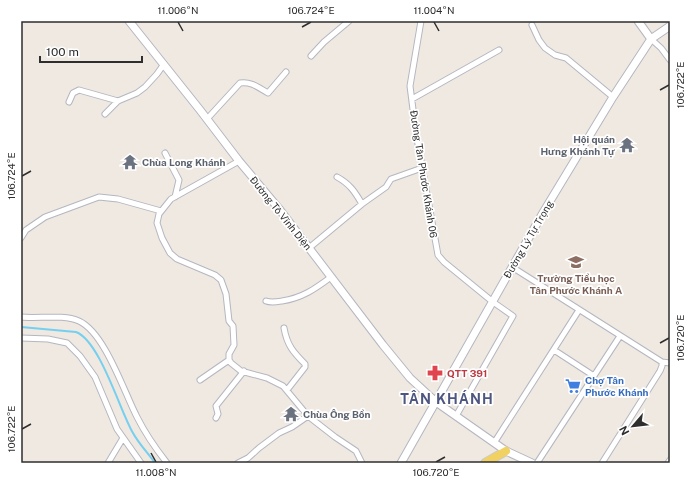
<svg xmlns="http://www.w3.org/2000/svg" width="691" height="484" font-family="'Public Sans',sans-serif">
<rect width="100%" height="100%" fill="#efe9e1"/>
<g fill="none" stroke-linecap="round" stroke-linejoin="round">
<path stroke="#75cff0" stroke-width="2" d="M21,327L76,332C100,341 120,411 133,433C139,444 148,453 155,463"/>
<defs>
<path id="street" d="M421,21L410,86L416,133L438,255L444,262L493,302L513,316L456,416
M532,25L539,40L545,48L555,55L566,58L613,97
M651,39L661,48L670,60
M311,56L324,42L349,21
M412,99L499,50
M69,102L73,93L79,90L118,101
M105,114L118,101L137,93L145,87L157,74L164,64
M207,119L240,83C251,81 259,88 268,93L286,72
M165,153L179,180L175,197
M239,161L171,199L159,214L157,223L162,238L170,253L177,259L215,275L221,280L226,294L229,321L233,326L234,345L229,354V360L231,363L241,371L267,378L283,386L308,416L335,437L356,451L362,463
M337,177C350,184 355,192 362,204L386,187L391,179L422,168
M21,238L26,230L45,217L99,197L118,199L161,211
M309,248L362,204
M512,267L662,362V366L660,371L602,463
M266,301C271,303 276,302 282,301C302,298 315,289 331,277
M21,317C38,319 63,314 79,321C105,333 124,392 137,417C145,433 156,449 167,463
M284,328C287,345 293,352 305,364V367L287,390
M21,338L48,339L67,343L80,356L95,377L117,429L141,463
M554,350L594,376
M662,362L670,363
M200,380L229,360
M216,418L218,414L216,406L244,371
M494,443L579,310
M108,463L123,438
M238,463L248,458L259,448L279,433L292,427L308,416
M537,463L620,336
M668,463L670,460"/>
<path id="secondary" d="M129,21L200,110L239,161L280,210L383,345L410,378L436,402L506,451L532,463
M638,21L651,39
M401,463L544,211L613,97L651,39L670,26"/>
<path id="primary" d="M485,463L506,451"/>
</defs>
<use href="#street" stroke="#b4b7c1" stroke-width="7"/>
<use href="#secondary" stroke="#b4b7c1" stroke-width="9"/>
<use href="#primary" stroke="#c9c9c9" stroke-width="10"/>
<use href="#street" stroke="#fff" stroke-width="5"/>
<use href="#secondary" stroke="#fff" stroke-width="7"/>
<use href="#primary" stroke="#f2d163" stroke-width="8"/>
</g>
<path fill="none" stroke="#2e2e2e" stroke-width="1.5" d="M178,22L183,31M434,22L439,31M302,27L311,22M660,90L669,85M22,176L31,171M660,343L669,338M22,429L31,424M151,453L156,462M436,462L445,457"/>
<defs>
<symbol id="temple-bare" viewBox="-9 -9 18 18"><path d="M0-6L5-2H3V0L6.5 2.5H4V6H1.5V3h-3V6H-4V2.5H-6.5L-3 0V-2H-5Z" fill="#6b7280" stroke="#fff" stroke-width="2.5" paint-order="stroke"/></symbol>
<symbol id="school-bare" viewBox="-9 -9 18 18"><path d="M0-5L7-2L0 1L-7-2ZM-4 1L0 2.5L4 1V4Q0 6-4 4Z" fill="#8d6e63" stroke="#fff" stroke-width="2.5" paint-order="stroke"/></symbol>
<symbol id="pharmacy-bare" viewBox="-9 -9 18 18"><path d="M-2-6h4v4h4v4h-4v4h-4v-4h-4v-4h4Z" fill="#e0444e" stroke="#fff" stroke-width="2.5" paint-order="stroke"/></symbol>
<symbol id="supermarket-bare" viewBox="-9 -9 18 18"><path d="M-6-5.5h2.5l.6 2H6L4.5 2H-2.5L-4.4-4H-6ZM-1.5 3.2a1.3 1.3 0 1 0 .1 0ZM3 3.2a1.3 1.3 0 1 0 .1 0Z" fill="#3f7fe0" stroke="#fff" stroke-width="2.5" paint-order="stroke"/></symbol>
</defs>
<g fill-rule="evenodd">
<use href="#temple-bare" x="616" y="134" width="22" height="22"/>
<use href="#temple-bare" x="119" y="151" width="22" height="22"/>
<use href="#school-bare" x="565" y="251" width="22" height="22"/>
<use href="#pharmacy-bare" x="424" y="362" width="22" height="22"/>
<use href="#supermarket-bare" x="562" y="375" width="22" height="22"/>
<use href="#temple-bare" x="280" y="403" width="22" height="22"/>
</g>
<g text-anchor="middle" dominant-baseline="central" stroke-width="3.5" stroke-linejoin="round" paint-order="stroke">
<g font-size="10" font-weight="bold" fill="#5b616d" stroke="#fff" text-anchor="start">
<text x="615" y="139" text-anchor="end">Hội quán<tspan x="615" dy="12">Hưng Khánh Tự</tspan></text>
<text x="142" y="162">Chùa Long Khánh</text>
<text x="303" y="414">Chùa Ông Bổn</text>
</g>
<g font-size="10" fill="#2e2e2e" stroke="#fff">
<text transform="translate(424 174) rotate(81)">Đường Tân Phước Khánh 06</text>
<text transform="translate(281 213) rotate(51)">Đường Tô Vĩnh Diện</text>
<text transform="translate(528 239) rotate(-60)">Đường Lý Tự Trọng</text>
</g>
<g font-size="10" font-weight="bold" fill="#785e54" stroke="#fff">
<text x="576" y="278">Trường Tiểu học<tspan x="576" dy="12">Tân Phước Khánh A</tspan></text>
</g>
<g font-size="10" font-weight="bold" fill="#be3a42" stroke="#fff" text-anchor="start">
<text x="447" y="373">QTT 391</text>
</g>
<g font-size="10" font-weight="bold" fill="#366cbe" stroke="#fff" text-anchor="start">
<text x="585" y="380">Chợ Tân<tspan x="585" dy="12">Phước Khánh</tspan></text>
</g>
<g font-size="14" font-weight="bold" letter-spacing="1" fill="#4d5680" stroke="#fff">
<text x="447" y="399">TÂN KHÁNH</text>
</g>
</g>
<rect width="691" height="484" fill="none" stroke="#ffffff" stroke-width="44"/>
<g transform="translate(633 426) rotate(242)" stroke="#ffffff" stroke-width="3" paint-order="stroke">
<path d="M0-3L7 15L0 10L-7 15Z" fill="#2e2e2e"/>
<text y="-6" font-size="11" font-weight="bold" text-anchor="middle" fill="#2e2e2e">N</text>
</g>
<path d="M40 56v6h102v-6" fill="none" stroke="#2e2e2e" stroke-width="2"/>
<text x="46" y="56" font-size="12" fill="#2e2e2e" stroke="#ffffff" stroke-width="3" paint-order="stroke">100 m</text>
<rect x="22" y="22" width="647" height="440" fill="none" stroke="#2e2e2e" stroke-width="1.5"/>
<g font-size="10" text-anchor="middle" fill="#2e2e2e">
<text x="178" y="14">11.006°N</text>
<text x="311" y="14">106.724°E</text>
<text x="434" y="14">11.004°N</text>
<text transform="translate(680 85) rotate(-90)" y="4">106.722°E</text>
<text transform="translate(11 176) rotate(-90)" y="4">106.724°E</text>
<text transform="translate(680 338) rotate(-90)" y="4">106.720°E</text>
<text transform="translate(11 429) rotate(-90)" y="4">106.722°E</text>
<text x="156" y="476">11.008°N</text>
<text x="436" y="476">106.720°E</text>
</g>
</svg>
